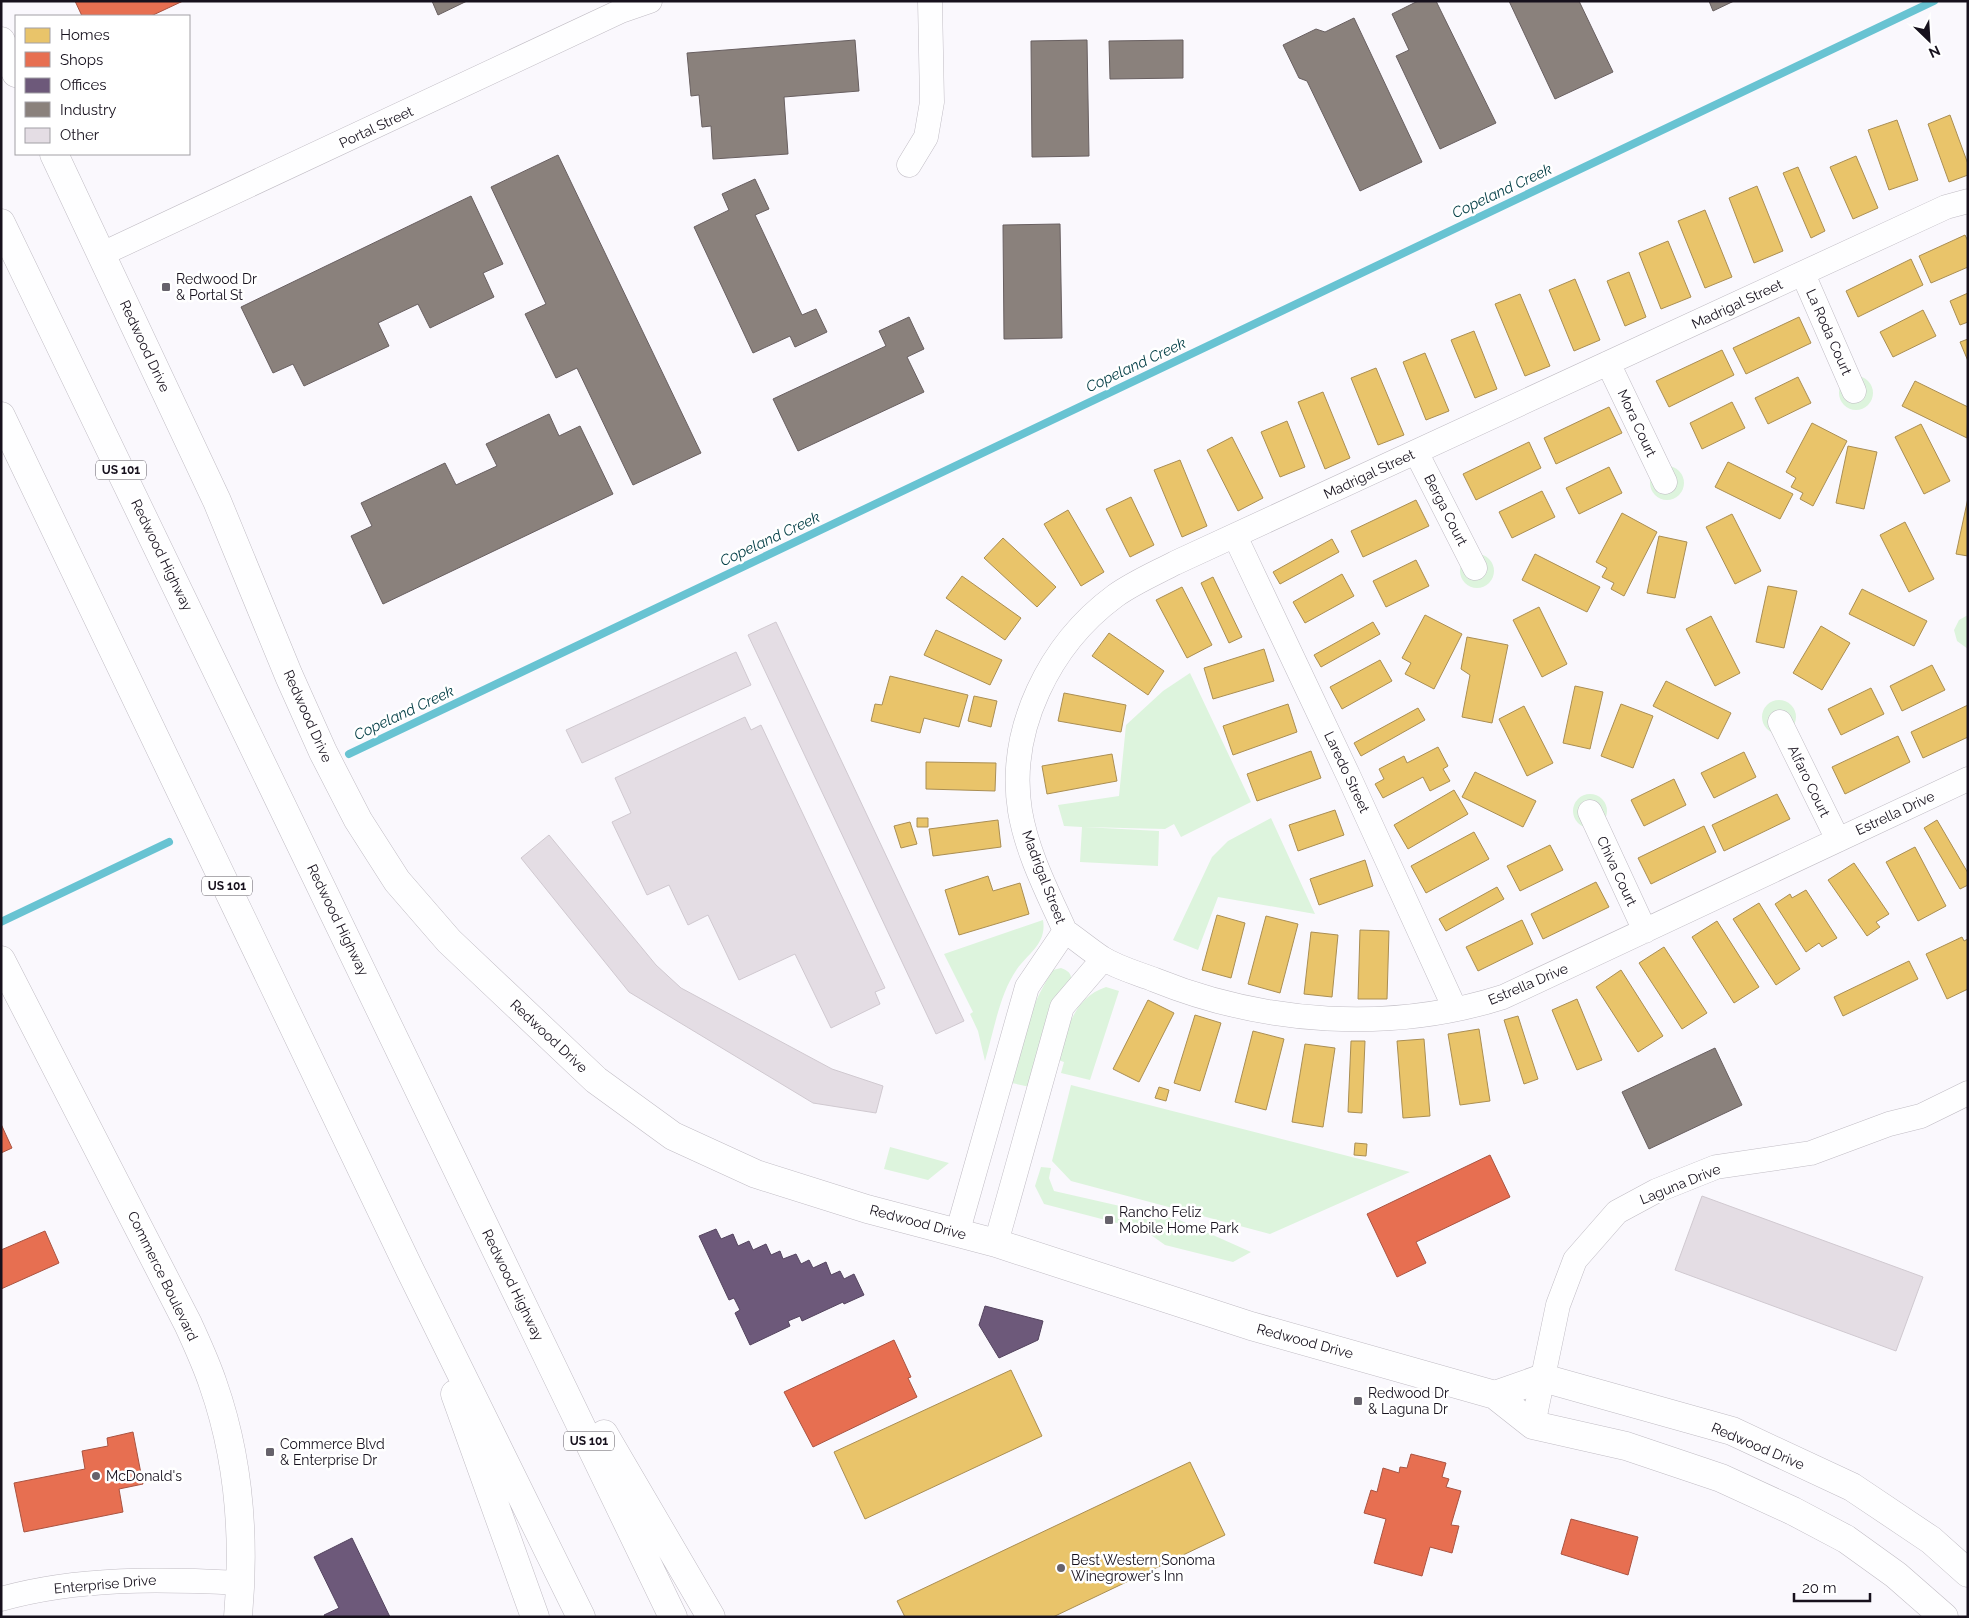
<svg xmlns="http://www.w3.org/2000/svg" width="1969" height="1618" font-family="Raleway,sans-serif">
<rect width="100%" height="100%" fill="#faf8fd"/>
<path fill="#ddf4dd" d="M1839 393a17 17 0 1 1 34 0a17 17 0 1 1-34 0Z
M1650 483a17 17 0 1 1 34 0a17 17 0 1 1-34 0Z
M1460 571a17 17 0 1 1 34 0a17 17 0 1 1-34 0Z
M1968,615V649L1957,641L1954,630L1959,620Z
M1190,673L1251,802L1181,837L1174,824L1165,829L1084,827L1159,831L1158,866L1080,862L1082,827L1064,826L1058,805L1119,796L1126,725L1163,691Z
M1762 717a17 17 0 1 1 34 0a17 17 0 1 1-34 0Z
M1573 811a17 17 0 1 1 34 0a17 17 0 1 1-34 0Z
M1271,818L1315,914L1218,897L1198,950L1173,940L1212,857L1228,841Z
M1043,920C1047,943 1029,953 1017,969C999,995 994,1031 985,1061L978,1031L970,1014L973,1012L944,954Z
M1061,968C1069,971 1072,974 1071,982L1030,1087L1012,1083C1023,1038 1028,1009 1053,970Z
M1106,987L1119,991L1090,1080L1061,1073L1064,1062L1058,1060C1067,1030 1073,998 1106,987Z
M1071,1085L1410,1172L1270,1234L1071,1181L1052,1161Z
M890,1147L949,1163L928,1180L884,1169Z
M1041,1167L1051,1168L1049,1178L1054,1191L1177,1219L1251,1252L1233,1262L1165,1245L1144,1230L1044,1204L1035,1186Z"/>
<path fill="#e9c46a" stroke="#aa8e53" d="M1950,115L1968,164V175L1949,182L1928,124Z
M1897,120L1918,180L1889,190L1868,130Z
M1856,156L1878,208L1853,219L1830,167Z
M1798,167L1825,231L1811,238L1783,173Z
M1757,186L1783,251L1754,263L1729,198Z
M1705,210L1732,277L1705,288L1678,221Z
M1965,235L1968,241V267L1931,283L1919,256Z
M1668,241L1691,297L1661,309L1639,253Z
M1911,259L1923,285L1858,317L1846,291Z
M1629,272L1646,317L1625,326L1607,281Z
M1575,279L1600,340L1574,351L1549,290Z
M1968,293V322L1960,325L1950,301Z
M1520,294L1550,366L1525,376L1495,304Z
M1923,310L1936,336L1893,357L1880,332Z
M1799,317L1811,343L1746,374L1733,348Z
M1474,331L1497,389L1475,398L1451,340Z
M1968,339V361L1960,342Z
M1722,350L1734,375L1669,407L1656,381Z
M1425,353L1449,411L1426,420L1403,362Z
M1376,368L1404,435L1378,445L1351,378Z
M1798,377L1811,403L1768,424L1755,398Z
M1915,381L1968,407L1967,438L1902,406Z
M1323,392L1350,458L1325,469L1298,402Z
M1732,402L1745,428L1702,449L1690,423Z
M1609,407L1622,433L1556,464L1544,438Z
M1287,421L1305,467L1280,477L1261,432Z
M1812,423L1847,441L1813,506L1800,499L1803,493L1791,487L1796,478L1786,472Z
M1921,424L1950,481L1924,494L1895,437Z
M1232,437L1263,498L1238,511L1207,450Z
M1529,442L1541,468L1476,500L1463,474Z
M1848,446L1877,452L1864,509L1836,503Z
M1180,460L1207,526L1182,537L1154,470Z
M1728,462L1793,494L1780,519L1715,487Z
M1609,467L1622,493L1579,514L1566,488Z
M1542,491L1555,517L1512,538L1499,512Z
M1131,497L1154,545L1130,557L1106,509Z
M1968,498V556L1956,554Z
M1416,500L1429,526L1363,557L1351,531Z
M1068,510L1104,572L1081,586L1044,524Z
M1622,513L1657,532L1624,596L1611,589L1614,583L1602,577L1607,568L1596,562Z
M1732,514L1761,571L1735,584L1706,527Z
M1905,522L1934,579L1909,592L1880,535Z
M1659,536L1687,542L1675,598L1647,593Z
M1003,538L1056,587L1037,607L984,558Z
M1332,539L1339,552L1280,584L1273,572Z
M1535,554L1600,587L1587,612L1522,580Z
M1416,560L1429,586L1386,607L1373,581Z
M1342,574L1354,596L1305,623L1293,602Z
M962,576L1021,618L1005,640L946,598Z
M1213,577L1242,637L1229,643L1201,583Z
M1768,586L1797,591L1784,648L1756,642Z
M1182,587L1212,645L1187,658L1156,600Z
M1862,589L1927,621L1914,646L1849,614Z
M1539,607L1567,664L1542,677L1513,620Z
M1425,615L1462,634L1434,689L1405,674L1411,663L1402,658Z
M1711,616L1740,673L1715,686L1686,629Z
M1373,622L1380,634L1321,667L1314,655Z
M1821,626L1850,643L1822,690L1793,673Z
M936,630L1002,660L990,685L924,655Z
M1109,633L1164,671L1148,695L1092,656Z
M1467,637L1508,645L1492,723L1462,717L1470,675L1461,669Z
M1264,649L1274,681L1213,699L1204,668Z
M1380,660L1392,681L1342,709L1330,687Z
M1932,665L1945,690L1902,711L1890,686Z
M890,676L968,695L959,727L924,718L920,733L871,721L875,704L882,705Z
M1666,681L1731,713L1718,739L1653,706Z
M1575,686L1603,692L1590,749L1563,743Z
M1871,688L1884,714L1841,735L1828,709Z
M1064,693L1126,705L1121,732L1058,721Z
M974,696L997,701L991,727L968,721Z
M1288,704L1297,732L1233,755L1223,726Z
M1621,704L1653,716L1633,768L1601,756Z
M1968,705V737L1923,758L1911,732Z
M1524,706L1553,763L1527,776L1499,719Z
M1418,708L1425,720L1361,756L1354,743Z
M1898,736L1910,762L1845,794L1832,767Z
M1438,747L1448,766L1443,769L1450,781L1430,791L1423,777L1383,798L1375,784L1384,779L1379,769L1404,756L1407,763Z
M1311,751L1321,778L1257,801L1247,774Z
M1744,752L1756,777L1714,798L1701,773Z
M1112,754L1117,781L1047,794L1042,766Z
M926,762L996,763L995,791L926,789Z
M1475,772L1536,801L1523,827L1462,797Z
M1674,779L1686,805L1644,826L1631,800Z
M1454,790L1468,814L1408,849L1394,825Z
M1777,794L1790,819L1724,851L1712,825Z
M1335,810L1344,835L1298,851L1289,825Z
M917,818H928V827H917Z
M998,820L1001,847L933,856L929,829Z
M1937,820L1968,873V885L1960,889L1924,828Z
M910,822L917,844L901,848L894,826Z
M1704,826L1716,852L1651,884L1638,858Z
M1474,832L1489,859L1426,893L1411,866Z
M1550,845L1563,870L1520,891L1507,866Z
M1915,847L1946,906L1918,921L1886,862Z
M1365,860L1373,886L1319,905L1310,879Z
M1854,863L1889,914L1876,922L1880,927L1867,936L1828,880Z
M988,876L993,891L1020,883L1029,914L959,935L945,890Z
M1596,882L1609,907L1543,939L1531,914Z
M1497,887L1504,899L1446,931L1439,919Z
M1806,890L1837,938L1822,947L1819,943L1806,952L1775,904L1790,894L1792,898Z
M1759,903L1800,969L1776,985L1733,919Z
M1217,915L1245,923L1231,978L1202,970Z
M1266,916L1298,924L1280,993L1248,984Z
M1522,920L1533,944L1478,971L1466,947Z
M1717,921L1759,987L1734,1003L1692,937Z
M1360,930L1389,931L1387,999H1358Z
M1311,932L1338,935L1332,997L1304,994Z
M1962,937L1964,941L1968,939V989L1947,999L1926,954Z
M1664,947L1707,1013L1682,1029L1639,963Z
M1909,961L1918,979L1843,1016L1834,997Z
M1621,970L1663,1036L1638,1052L1596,987Z
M1577,999L1602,1060L1577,1070L1552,1010Z
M1148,1000L1174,1013L1139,1082L1113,1069Z
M1195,1015L1221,1023L1200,1091L1174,1083Z
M1518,1016L1538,1079L1524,1084L1504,1020Z
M1479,1029L1490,1101L1460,1105L1448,1034Z
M1253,1031L1284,1039L1266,1110L1235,1102Z
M1424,1039L1430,1116L1403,1118L1397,1041Z
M1351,1041H1365L1362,1113L1348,1112Z
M1305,1044L1335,1048L1323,1127L1292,1122Z
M1159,1087L1169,1090L1166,1101L1155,1098Z
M1355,1143L1367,1144L1366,1156L1354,1155Z
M1011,1370L1042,1436L865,1519L834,1452Z
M1190,1462L1225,1535L1053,1617H905L897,1601Z"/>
<path fill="#e76f51" stroke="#a95341" d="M75,1H183L151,16H82Z
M1,1124L12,1148L1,1153Z
M1490,1155L1510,1197L1416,1242L1426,1263L1397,1277L1367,1214Z
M45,1231L59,1263L1,1289V1250Z
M894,1340L911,1377L908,1378L917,1397L813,1447L784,1392Z
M133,1432L143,1484L119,1489L123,1512L24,1532L14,1483L85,1469L82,1451L108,1446L107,1438Z
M1411,1454L1446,1463L1442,1477L1449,1479L1446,1487L1461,1491L1451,1525L1459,1526L1452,1553L1430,1547L1422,1576L1374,1563L1386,1519L1364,1513L1371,1490L1377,1492L1383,1468L1399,1473L1400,1467L1407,1468Z
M1571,1519L1638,1537L1628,1575L1561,1554Z"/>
<path fill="#6d597a" stroke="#53435e" d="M716,1229L721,1239L733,1234L738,1246L749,1241L753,1250L766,1244L771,1255L780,1251L783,1259L796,1254L801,1264L809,1260L813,1268L826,1262L831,1275L840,1271L844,1279L854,1274L864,1295L844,1304L843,1302L802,1321L800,1316L788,1321L790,1326L750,1345L735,1313L740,1310L734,1298L729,1300L699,1236Z
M985,1306L1043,1321L1038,1340L999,1358L979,1325Z
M352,1538L390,1617H325L324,1615L339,1608L314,1557Z"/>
<path fill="#8a817c" stroke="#685f60" d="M432,1H467L438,15Z
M1418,1H1436L1496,123L1440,149L1396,56L1409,50L1392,14Z
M1509,1H1579L1613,72L1555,99Z
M1709,1H1734L1713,11Z
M1354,18L1422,162L1360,191L1307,81L1299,78L1283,45L1316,29L1325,32Z
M855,40L859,91L784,97L788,154L713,159L711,126L702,127L699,95L691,96L687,53Z
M1087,40L1089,156L1032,157L1031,41Z
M1183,40V78L1110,79L1109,41Z
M558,155L701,453L633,485L577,368L556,378L525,314L546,304L491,187Z
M755,179L769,209L755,215L802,315L816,309L827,332L795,347L790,336L753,353L694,227L729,210L722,194Z
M471,196L503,264L483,273L494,297L430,328L418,304L378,323L389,346L304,386L293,364L273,373L241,307Z
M1060,224L1062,338L1004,339L1003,225Z
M909,317L924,349L907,357L924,392L798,451L773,399L886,346L879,331Z
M549,414L559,436L580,426L613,494L383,604L351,536L372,526L361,503L445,463L456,485L497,466L486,444Z
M1715,1048L1742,1105L1649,1149L1622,1092Z"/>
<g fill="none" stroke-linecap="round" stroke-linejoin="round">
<path stroke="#68c3d2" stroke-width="8" d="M349,754L1934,1
M1,922L169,842"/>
</g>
<path fill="#e4dde4" stroke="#d0c9d0" d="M776,622L964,1021L936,1034L748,635Z
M736,652L751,685L582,763L566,730Z
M745,717L751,730L761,725L885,988L875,992L880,1004L831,1028L795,954L739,980L708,915L688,925L669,885L647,895L612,822L631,813L615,778Z
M549,835L656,965L681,988L832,1069L883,1086L876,1113L813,1103L629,992L521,858Z
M1702,1196L1923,1277L1896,1351L1675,1270Z"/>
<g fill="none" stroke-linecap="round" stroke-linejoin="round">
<defs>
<path id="street" d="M909,165L926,137L932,102L930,1
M102,254L621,11L650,1
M1803,274L1854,391
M1608,363L1665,482
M1416,452L1475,568
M1235,536L1349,777L1455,1009
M1780,722L1838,840
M1590,812L1645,931
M1065,931C1048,893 1027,853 1020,811C1007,729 1050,644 1115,596C1133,583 1156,573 1175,563L1946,207L1968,201
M1065,931C1078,940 1090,950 1102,958C1118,968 1137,973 1155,980C1264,1024 1390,1033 1503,997L1968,779
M957,1234L1027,987L1065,931
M996,1243L1062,1007L1103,959
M1533,1425L1558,1305L1575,1260L1617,1212L1656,1191L1716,1167L1811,1153L1889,1124L1921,1116L1968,1093
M1,1599C79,1577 161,1579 241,1583"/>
<path id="secondary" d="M1,41L16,73
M54,154L217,501L289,676L323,752L358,820L397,881L449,941L596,1080L673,1136L756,1174L867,1209L996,1243L1251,1326L1495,1395L1533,1425L1626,1446L1721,1478L1793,1511L1846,1539L1896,1575L1944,1617
M1,960L188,1324C197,1344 206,1363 213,1384C239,1458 245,1539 238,1617
M1495,1395L1543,1378L1732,1431L1852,1487L1931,1540L1968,1573"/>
<path id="highway" d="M1,223L673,1617
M1,416L410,1270L581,1617
M455,1394L535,1617
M604,1434L711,1617"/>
</defs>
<use href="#street" stroke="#c0bcc4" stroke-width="25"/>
<use href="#secondary" stroke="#c0bcc4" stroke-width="29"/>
<use href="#highway" stroke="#c0bcc4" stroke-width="29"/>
<use href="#street" stroke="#fefeff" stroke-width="24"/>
<use href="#secondary" stroke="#fefeff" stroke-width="28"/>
<use href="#highway" stroke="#fefeff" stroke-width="28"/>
</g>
<g fill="#66626b" stroke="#fff" stroke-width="2">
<rect x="161" y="282" width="10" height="10" rx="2.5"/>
<rect x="1104" y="1215" width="10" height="10" rx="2.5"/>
<rect x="1353" y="1396" width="10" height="10" rx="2.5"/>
<rect x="265" y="1447" width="10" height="10" rx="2.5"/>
<circle cx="96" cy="1476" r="5"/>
<circle cx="1061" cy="1568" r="5"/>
</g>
<g text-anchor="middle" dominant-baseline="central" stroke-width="5" stroke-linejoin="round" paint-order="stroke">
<g fill="#fff" stroke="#5d5861" stroke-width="1">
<rect x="96" y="460.5" width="50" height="19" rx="4"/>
<rect x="202" y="876.5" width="50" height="19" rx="4"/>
<rect x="564" y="1431.5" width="50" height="19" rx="4"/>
</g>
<g font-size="12" font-weight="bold" fill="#17111d">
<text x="121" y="470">US 101</text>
<text x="227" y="886">US 101</text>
<text x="589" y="1441">US 101</text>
</g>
<g font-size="14" fill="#17111d" stroke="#fff">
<text transform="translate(376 127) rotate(-25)">Portal Street</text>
<text transform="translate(1737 304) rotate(-25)">Madrigal Street</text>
<text transform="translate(1829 332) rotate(66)">La Roda Court</text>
<text transform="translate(145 346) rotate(65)">Redwood Drive</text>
<text transform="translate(1637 423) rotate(65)">Mora Court</text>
<text transform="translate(1369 474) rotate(-25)">Madrigal Street</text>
<text transform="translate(1446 510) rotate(63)">Berga Court</text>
<text transform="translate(162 555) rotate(64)">Redwood Highway</text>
<text transform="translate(308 716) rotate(66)">Redwood Drive</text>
<text transform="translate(1347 772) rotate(65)">Laredo Street</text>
<text transform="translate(1809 781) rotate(64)">Alfaro Court</text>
<text transform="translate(1895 813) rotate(-25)">Estrella Drive</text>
<text transform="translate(1617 871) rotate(65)">Chiva Court</text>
<text transform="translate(1044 877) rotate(69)">Madrigal Street</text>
<text transform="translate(338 920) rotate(64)">Redwood Highway</text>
<text transform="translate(1528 984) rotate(-23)">Estrella Drive</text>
<text transform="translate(549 1036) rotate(43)">Redwood Drive</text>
<text transform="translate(1680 1184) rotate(-22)">Laguna Drive</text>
<text transform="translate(918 1222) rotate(15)">Redwood Drive</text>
<text transform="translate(163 1276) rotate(64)">Commerce Boulevard</text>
<text transform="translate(513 1285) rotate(64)">Redwood Highway</text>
<text transform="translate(1305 1341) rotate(15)">Redwood Drive</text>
<text transform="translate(1758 1446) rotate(23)">Redwood Drive</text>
<text transform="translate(105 1584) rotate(-5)">Enterprise Drive</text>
</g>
<g font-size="14" fill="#17111d" stroke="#fff" text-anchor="start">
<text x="176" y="279">Redwood Dr<tspan x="176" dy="16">&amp; Portal St</tspan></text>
<text x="1119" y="1212">Rancho Feliz<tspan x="1119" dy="16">Mobile Home Park</tspan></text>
<text x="1368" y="1393">Redwood Dr<tspan x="1368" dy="16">&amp; Laguna Dr</tspan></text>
<text x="280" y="1444">Commerce Blvd<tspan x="280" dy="16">&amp; Enterprise Dr</tspan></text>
<text x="106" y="1476">McDonald's</text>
<text x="1071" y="1560">Best Western Sonoma<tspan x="1071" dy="16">Winegrower's Inn</tspan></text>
</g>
<g font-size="15" font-style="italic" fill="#023d45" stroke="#fff">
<text transform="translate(1502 191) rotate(-25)">Copeland Creek</text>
<text transform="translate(1136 365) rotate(-25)">Copeland Creek</text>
<text transform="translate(770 539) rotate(-25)">Copeland Creek</text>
<text transform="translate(404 713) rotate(-25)">Copeland Creek</text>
</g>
</g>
<rect width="1969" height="1618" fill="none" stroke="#17111d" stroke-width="5"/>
<rect x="15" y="15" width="175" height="140" fill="#ffffff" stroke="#a2a0a5"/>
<rect x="25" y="28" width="25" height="15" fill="#e9c46a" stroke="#a2a0a5"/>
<text x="60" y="40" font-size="15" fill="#17111d">Homes</text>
<rect x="25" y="52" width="25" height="15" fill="#e76f51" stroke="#a2a0a5"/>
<text x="60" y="65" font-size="15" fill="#17111d">Shops</text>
<rect x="25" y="78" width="25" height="15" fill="#6d597a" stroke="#a2a0a5"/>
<text x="60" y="90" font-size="15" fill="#17111d">Offices</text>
<rect x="25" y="102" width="25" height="15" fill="#8a817c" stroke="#a2a0a5"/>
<text x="60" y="115" font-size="15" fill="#17111d">Industry</text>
<rect x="25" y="128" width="25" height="15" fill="#e4dde4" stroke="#a2a0a5"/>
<text x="60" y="140" font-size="15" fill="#17111d">Other</text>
<g transform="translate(1929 40) rotate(155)" stroke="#ffffff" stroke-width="4" paint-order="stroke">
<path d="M0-4L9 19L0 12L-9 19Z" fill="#17111d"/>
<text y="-8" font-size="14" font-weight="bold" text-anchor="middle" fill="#17111d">N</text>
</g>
<path d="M1794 1593v8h76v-8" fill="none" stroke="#17111d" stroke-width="2.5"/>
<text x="1802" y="1593" font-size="15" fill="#17111d" stroke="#ffffff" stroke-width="4" paint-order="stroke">20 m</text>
</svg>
